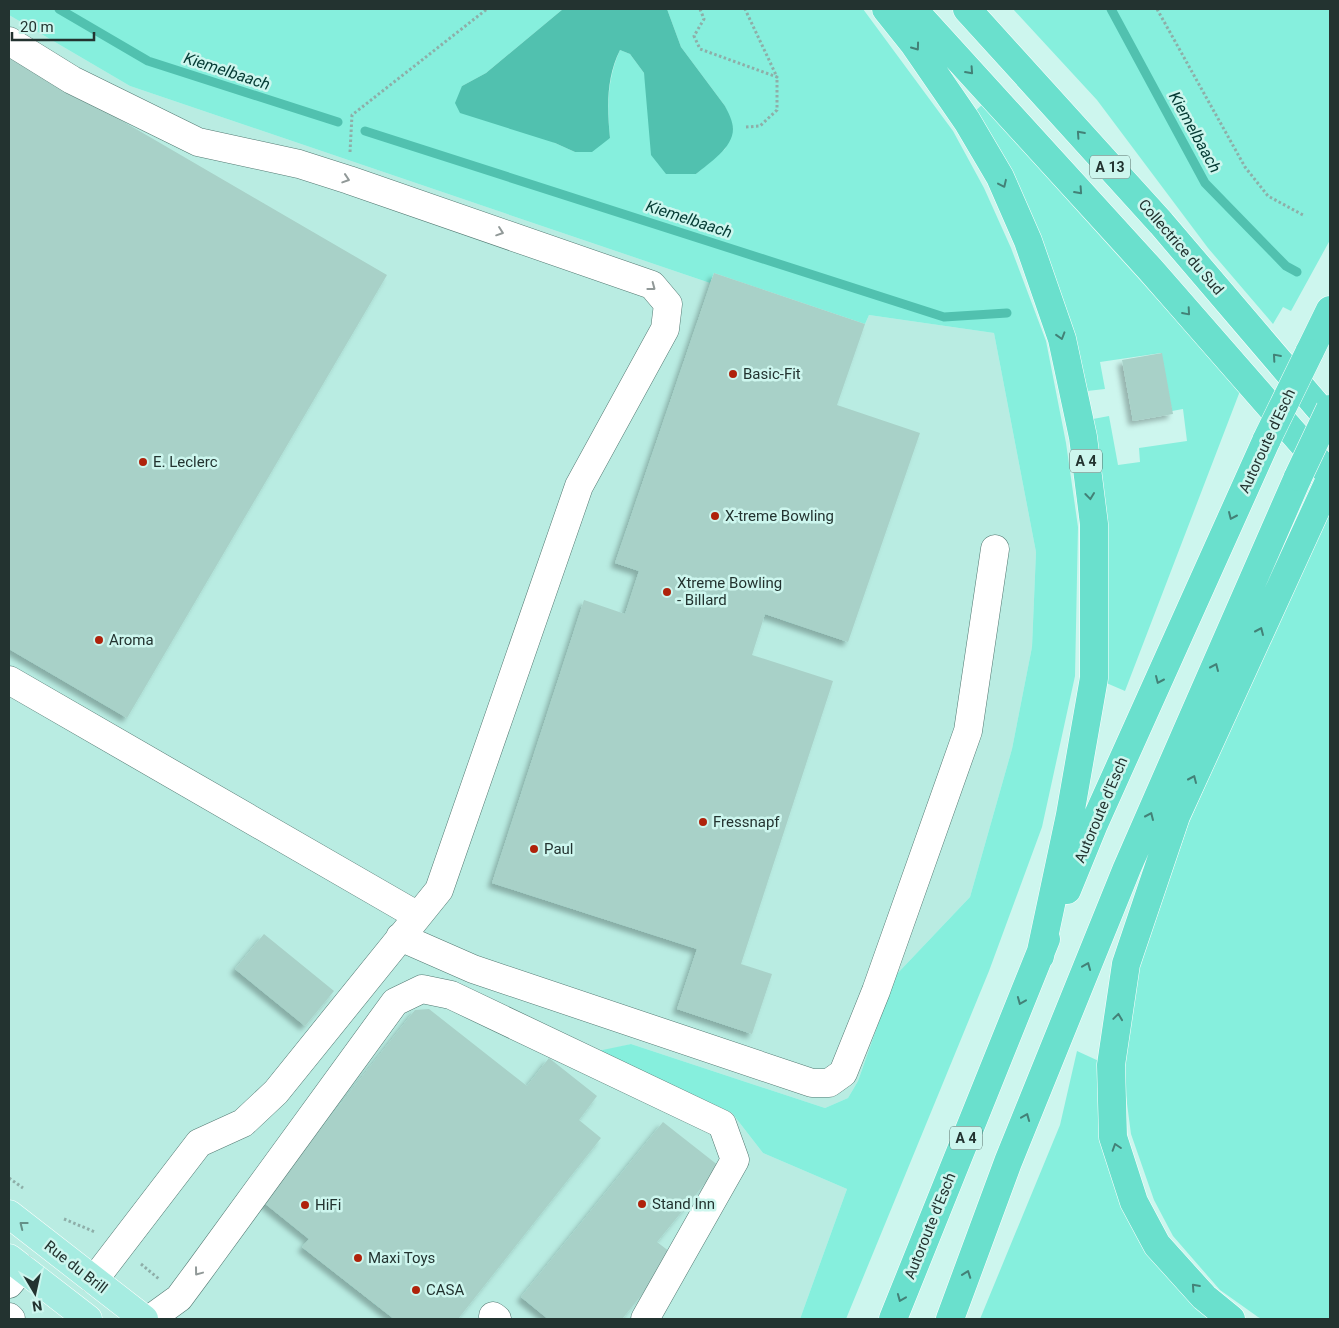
<svg xmlns="http://www.w3.org/2000/svg" width="1339" height="1328" font-family="Roboto,sans-serif">
<defs>
<filter id="shadow"><feDropShadow dx="-4.5" dy="4.5" stdDeviation="2.5" flood-color="#0004"/></filter>
</defs>
<rect width="100%" height="100%" fill="#cdf6ee"/>
<path fill="#b9ece2" d="M9,15L130,86L710,283L714,273L865,324L869,315L994,333L1036,552L1032,647L1012,749L970,897L895,976L858,1081L848,1098L825,1108L631,1044L599,1052L732,1113L763,1153L847,1189L800,1319H9Z"/>
<path fill="#86efdd" d="M9,9H563L486,73L462,86L555,143L575,152L610,138C607,107 607,79 620,50L630,54L644,73L666,174H696L725,149L733,129L725,106L681,47L667,9H863L953,131L984,188L1011,248L1046,341L1066,443L1078,527L1075,676L1042,827L989,971L846,1319H800L847,1189L763,1153L732,1113L598,1051L631,1044L825,1108L848,1098L858,1081L895,976L970,897L1012,749L1032,647L1036,552L994,333L869,315L865,324L714,273L710,283L130,86L9,15Z
M1013,9H1330V240L1291,311L1283,307L1273,324L1208,248L1097,100Z
M982,105L1240,391L1125,691L1104,682L1093,419L1109,416L1118,465L1140,462L1139,448L1187,441L1183,409L1172,411L1161,353L1100,362L1105,389L1087,391L974,112Z
M1330,505V1319H1262L1258,1317L1220,1290L1173,1236L1154,1200L1131,1134L1123,1073L1138,972L1188,825Z
M1077,1051L1101,1062V1141L1211,1319H980L1060,1125Z"/>
<path fill="#51c1af" d="M563,9H667L681,47L725,106C728,112 733,121 733,129C733,148 709,163 696,174H666L651,155L644,73L630,54L620,50C606,78 607,108 610,138L592,152H575L555,143L460,113L455,103L462,86L486,73Z"/>
<g fill="none" stroke-linecap="round" stroke-linejoin="round">
<path stroke="#51c1af" stroke-width="9" d="M59,9L148,61L338,122
M1111,9L1205,183L1286,266L1297,272
M365,131L944,317L1007,313"/>
</g>
<path fill="#a8d1c8" filter="url(#shadow)" d="M9,55L387,275L127,718L9,649Z
M714,273L865,324L837,405L920,433L848,642L765,614L752,655L833,681L741,964L772,974L752,1034L677,1009L697,949L492,883L584,600L625,614L639,571L615,563Z
M1162,353L1173,414L1133,421L1122,360Z
M264,934L334,991L305,1026L235,969Z
M429,1009L527,1086L549,1058L597,1096L579,1120L601,1138L458,1319H394L302,1247L309,1239L263,1202L415,1010Z
M663,1122L719,1166L657,1242L674,1255L622,1319H548L521,1297Z"/>
<g fill="none" stroke-linecap="round" stroke-linejoin="round">
<defs>
<path id="minor" d="M9,41L72,80L198,142L299,164L349,180L652,285L668,304L665,329L579,486L439,890L418,916
M9,680L418,916L276,1092L243,1123L199,1143L94,1280
M400,937L473,969L812,1083H829L843,1073L876,991L968,731L995,549
M9,1284L22,1268
M493,1316L497,1319
M9,1317L11,1319
M150,1319L179,1298L199,1271L395,1002L422,989L451,995L722,1124L735,1160L645,1319"/>
<path id="major" d="M9,1214L144,1319
M9,1258L88,1319"/>
<path id="highway" d="M886,9L914,44L967,121L1000,177L1028,241L1062,339L1083,437L1094,524V678L1070,815L1040,956
M913,9L1150,269L1324,468
M967,9L1161,223L1330,421
M1309,353L1330,310
M1067,890L1094,824L1267,439
M893,1319L1046,939
M950,1319L1008,1162L1127,868L1298,477
M1231,1319L1204,1297L1157,1245L1134,1202L1113,1137L1111,1065L1126,964L1176,816L1330,479"/>
</defs>
<use href="#minor" stroke="#537972" stroke-width="29"/>
<use href="#major" stroke="#fff" stroke-width="29"/>
<use href="#highway" stroke="#fff" stroke-width="29"/>
<path stroke="#8eaea8" stroke-width="3" stroke-dasharray="2.5 2.5" stroke-linecap="butt" d="M700,9L704,19L694,36L700,49L777,77L745,9
M1157,9L1245,167L1268,196L1303,215
M746,127L760,126L777,110V77
M350,152L352,115L487,9
M9,1178L23,1188
M64,1219L95,1232
M141,1264L159,1279"/>
<use href="#minor" stroke="#fff" stroke-width="28"/>
<use href="#major" stroke="#a6ece1" stroke-width="28"/>
<use href="#highway" stroke="#6ae0cd" stroke-width="28"/>
<defs>
<path id="highway-bridge" d="M1267,439L1309,353
M1298,477L1330,409"/>
</defs>
<use href="#highway-bridge" stroke="#fff" stroke-width="29" stroke-linecap="butt"/>
<use href="#highway-bridge" stroke="#6ae0cd" stroke-width="28"/>
</g>
<defs><path id="oneway-chevron" d="M-2-3.5L2.5 0L-2 3.5" fill="none" stroke-width="1.6" stroke-linecap="round" stroke-linejoin="round" transform="scale(1.25)"/></defs>
<g stroke="#438177">
<use href="#oneway-chevron" transform="translate(916 47) rotate(54)"/>
<use href="#oneway-chevron" transform="translate(970 71) rotate(48)"/>
<use href="#oneway-chevron" transform="translate(1080 134) rotate(-132)"/>
<use href="#oneway-chevron" transform="translate(1003 184) rotate(65)"/>
<use href="#oneway-chevron" transform="translate(1079 191) rotate(48)"/>
<use href="#oneway-chevron" transform="translate(1187 312) rotate(49)"/>
<use href="#oneway-chevron" transform="translate(1061 336) rotate(73)"/>
<use href="#oneway-chevron" transform="translate(1276 357) rotate(-131)"/>
<use href="#oneway-chevron" transform="translate(1090 496) rotate(83)"/>
<use href="#oneway-chevron" transform="translate(1232 516) rotate(114)"/>
<use href="#oneway-chevron" transform="translate(1260 631) rotate(-66)"/>
<use href="#oneway-chevron" transform="translate(1215 667) rotate(-66)"/>
<use href="#oneway-chevron" transform="translate(1159 680) rotate(114)"/>
<use href="#oneway-chevron" transform="translate(1193 779) rotate(-66)"/>
<use href="#oneway-chevron" transform="translate(1150 816) rotate(-66)"/>
<use href="#oneway-chevron" transform="translate(1087 966) rotate(-68)"/>
<use href="#oneway-chevron" transform="translate(1021 1001) rotate(112)"/>
<use href="#oneway-chevron" transform="translate(1118 1017) rotate(-82)"/>
<use href="#oneway-chevron" transform="translate(1026 1117) rotate(-68)"/>
<use href="#oneway-chevron" transform="translate(1116 1147) rotate(-108)"/>
<use href="#oneway-chevron" transform="translate(967 1274) rotate(-70)"/>
<use href="#oneway-chevron" transform="translate(1195 1287) rotate(-132)"/>
<use href="#oneway-chevron" transform="translate(901 1298) rotate(112)"/>
</g>
<g stroke="#919998">
<use href="#oneway-chevron" transform="translate(346 179) rotate(18)"/>
<use href="#oneway-chevron" transform="translate(500 232) rotate(19)"/>
<use href="#oneway-chevron" transform="translate(652 287) rotate(37)"/>
<use href="#oneway-chevron" transform="translate(198 1272) rotate(127)"/>
</g>
<use stroke="#649088" href="#oneway-chevron" transform="translate(23 1225) rotate(-142)"/>
<g fill="#af220b" stroke="#cdf6ee" stroke-width="2">
<circle cx="733" cy="374" r="5"/>
<circle cx="143" cy="462" r="5"/>
<circle cx="715" cy="516" r="5"/>
<circle cx="667" cy="592" r="5"/>
<circle cx="99" cy="640" r="5"/>
<circle cx="703" cy="822" r="5"/>
<circle cx="534" cy="849" r="5"/>
<circle cx="642" cy="1204" r="5"/>
<circle cx="305" cy="1205" r="5"/>
<circle cx="358" cy="1258" r="5"/>
<circle cx="416" cy="1290" r="5"/>
</g>
<g text-anchor="middle" dominant-baseline="central" stroke-width="5" stroke-linejoin="round" paint-order="stroke">
<g fill="#cdf6ee" stroke="#566e69" stroke-width="1">
<rect x="1090" y="155.5" width="40" height="23" rx="4"/>
<rect x="1070" y="449.5" width="32" height="23" rx="4"/>
<rect x="950" y="1126.5" width="32" height="23" rx="4"/>
</g>
<g font-size="14" font-weight="bold" fill="#233330">
<text x="1110" y="167">A 13</text>
<text x="1086" y="461">A 4</text>
<text x="966" y="1138">A 4</text>
</g>
<g font-size="15" fill="#233330" stroke="#cdf6ee">
<text transform="translate(1181 247) rotate(49)">Collectrice du Sud</text>
<text transform="translate(1267 441) rotate(-65)">Autoroute d'Esch</text>
<text transform="translate(1101 810) rotate(-67)">Autoroute d'Esch</text>
<text transform="translate(930 1226) rotate(-68)">Autoroute d'Esch</text>
<text transform="translate(76 1267) rotate(38)">Rue du Brill</text>
</g>
<g font-size="15" fill="#233330" stroke="#cdf6ee" text-anchor="start">
<text x="743" y="374">Basic-Fit</text>
<text x="153" y="462">E. Leclerc</text>
<text x="725" y="516">X-treme Bowling</text>
<text x="677" y="583">Xtreme Bowling<tspan x="677" dy="17">- Billard</tspan></text>
<text x="109" y="640">Aroma</text>
<text x="713" y="822">Fressnapf</text>
<text x="544" y="849">Paul</text>
<text x="652" y="1204">Stand Inn</text>
<text x="315" y="1205">HiFi</text>
<text x="368" y="1258">Maxi Toys</text>
<text x="426" y="1290">CASA</text>
</g>
<g font-size="16" font-style="italic" fill="#043a33" stroke="#cdf6ee">
<text transform="translate(227 71) rotate(18)">Kiemelbaach</text>
<text transform="translate(1195 132) rotate(61)">Kiemelbaach</text>
<text transform="translate(689 219) rotate(18)">Kiemelbaach</text>
</g>
</g>
<rect width="1339" height="1328" fill="none" stroke="#233330" stroke-width="20"/>
<g transform="translate(35 1293) rotate(171)" stroke="#cdf6ee" stroke-width="4" paint-order="stroke">
<path d="M0-4L9 19L0 12L-9 19Z" fill="#233330"/>
<text y="-8" font-size="14" font-weight="bold" text-anchor="middle" fill="#233330">N</text>
</g>
<path d="M12 32v8h82v-8" fill="none" stroke="#233330" stroke-width="2.5"/>
<text x="20" y="32" font-size="15" fill="#233330" stroke="#cdf6ee" stroke-width="4" paint-order="stroke">20 m</text>
</svg>
